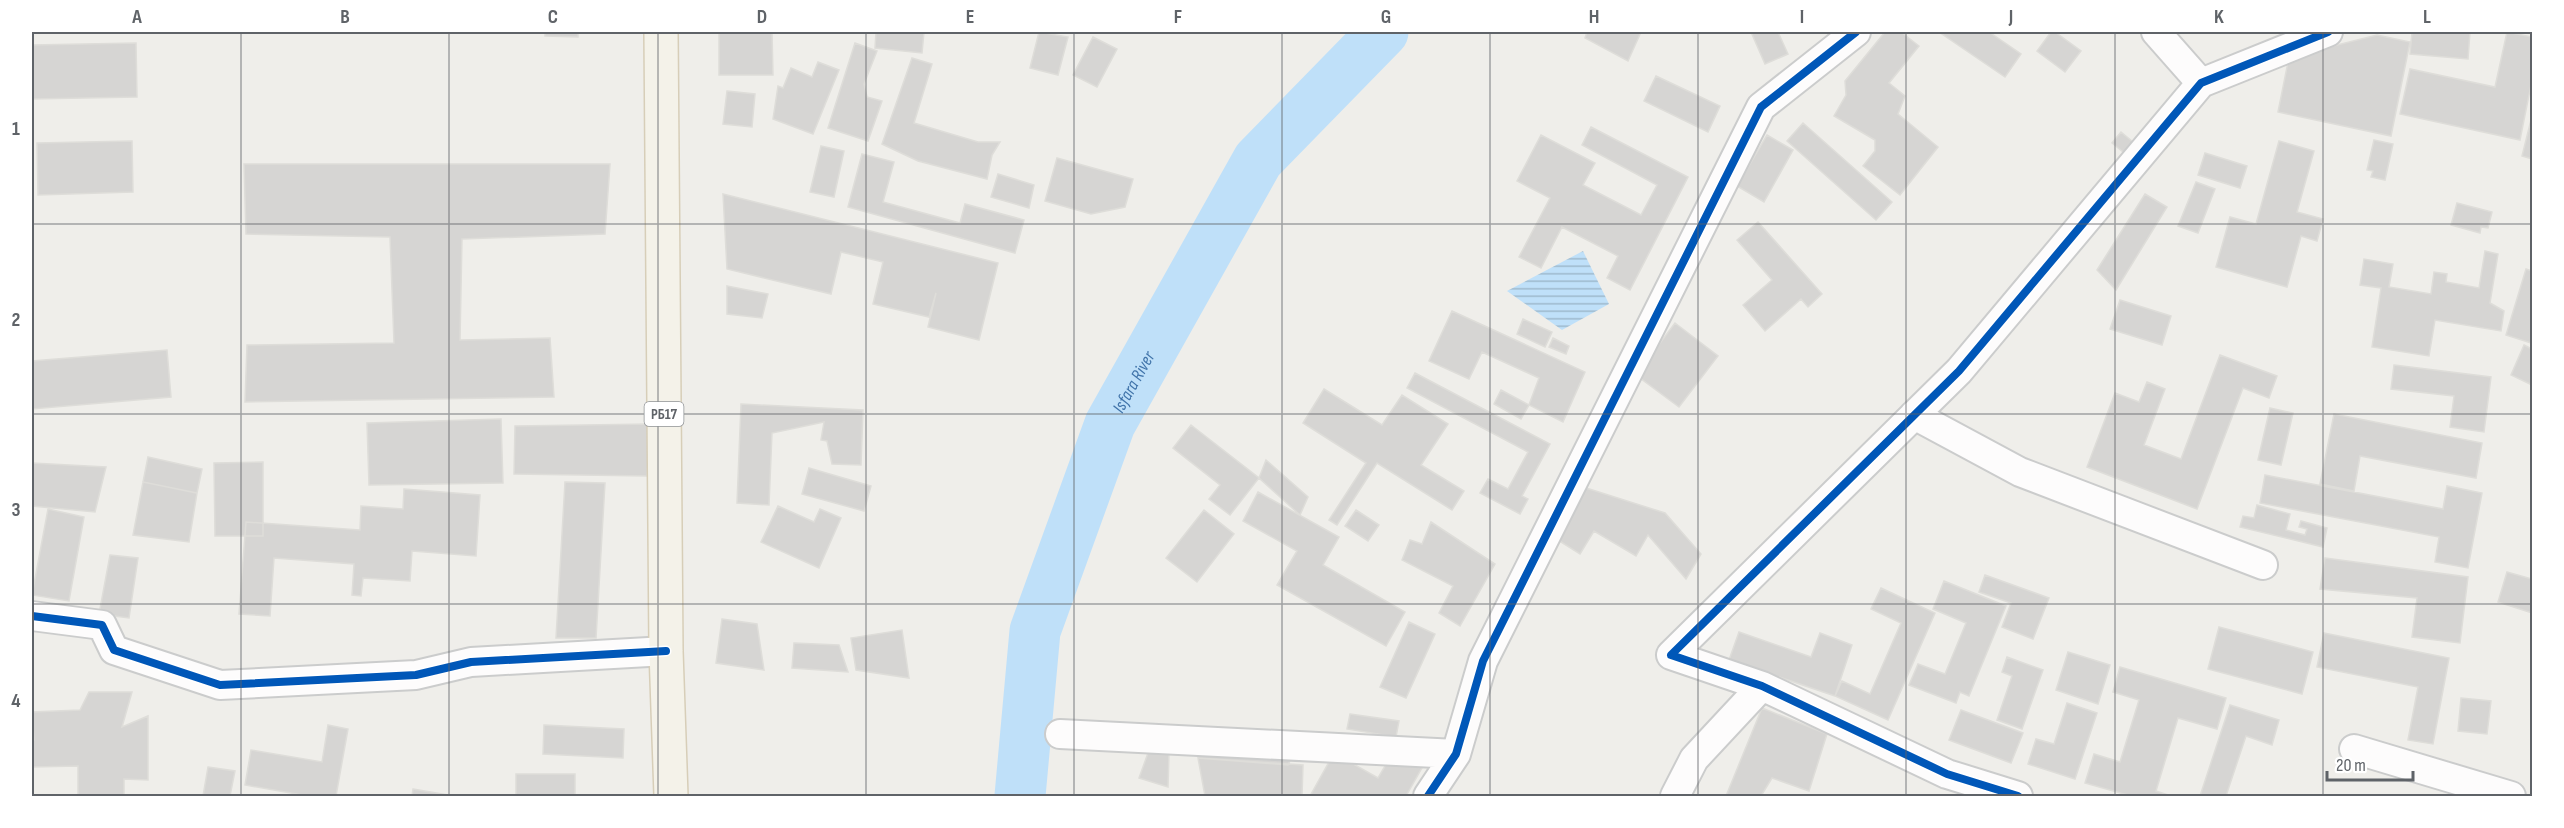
<svg xmlns="http://www.w3.org/2000/svg" width="2564" height="828" font-family="'Sofia Sans Condensed',sans-serif">
<defs>
<pattern id="water-rules" width="6" height="5" patternUnits="userSpaceOnUse" patternTransform="scale(1.5)"><rect width="6" height="5" fill="#bfe0f9"/><path d="M0 2.5h6" fill="none" stroke="#9eb9cd"/></pattern>
</defs>
<rect width="100%" height="100%" fill="#efeeea"/>
<path fill="url(#water-rules)" d="M1583,251L1609,304L1562,330L1507,291Z"/>
<g fill="none" stroke-linecap="round" stroke-linejoin="round">
<path stroke="#bfe0f9" stroke-width="51" id="s1" d="M1020,796L1035,631L1110,424L1258,160L1383,32"/>
</g>
<path fill="#d6d5d3" stroke="#deddd9" stroke-width="1.5" d="M545,32H578V37L545,36Z
M719,32H772L773,75H719Z
M876,32H924L922,53L875,48Z
M1039,32L1068,37L1058,75L1030,68Z
M1587,32H1641L1628,61L1585,38Z
M1751,32H1778L1788,54L1765,64Z
M1885,32H1901L1919,46L1889,83L1905,96L1898,114L1938,147L1900,195L1863,166L1875,151V140L1834,116L1846,95L1845,81Z
M1939,32H1989L2021,54L2005,77Z
M2051,32H2055L2081,51L2065,72L2037,51Z
M2412,32H2470L2468,59L2410,54Z
M2507,32L2532,37V80L2520,140L2400,114L2410,69L2495,87Z
M2377,35L2410,42L2391,136L2278,112L2289,57Z
M1093,37L1117,49L1097,87L1073,75Z
M136,43L137,97L32,99V45Z
M855,43L877,51L864,84L867,97L882,101L868,141L828,128Z
M912,58L932,64L914,123L978,142H1000L992,155L987,179L918,161L882,144Z
M818,62L839,70L813,134L773,119L778,86L783,88L791,68L812,77Z
M1656,76L1720,106L1708,132L1644,101Z
M727,91L755,94L752,127L723,124Z
M2532,116V159L2522,156Z
M1803,123L1892,202L1876,220L1787,141Z
M1591,127L1688,177L1630,290L1607,278L1618,256L1562,227L1541,268L1519,257L1550,198L1517,181L1541,135L1595,163L1583,185L1641,215L1657,185L1582,145Z
M2121,132L2138,146L2129,157L2112,143Z
M1767,135L1793,150L1764,202L1737,186Z
M2374,140L2393,144L2385,180L2371,177L2373,171L2367,170Z
M132,141L133,192L38,195L37,143Z
M2279,141L2314,151L2297,212L2323,219L2317,241L2301,236L2287,287L2216,267L2230,217L2256,224Z
M821,146L844,151L834,197L810,192Z
M2205,153L2247,166L2240,188L2198,175Z
M862,154L894,162L883,202L960,223L965,204L1024,220L1015,253L848,207Z
M1057,158L1133,179L1125,207L1091,214L1045,201Z
M244,164H610L605,234L462,239L460,340L550,338L554,397L245,402L247,345L394,343L390,237L246,234Z
M998,174L1034,185L1029,208L991,197Z
M2196,182L2215,189L2198,233L2178,226Z
M723,194L998,263L979,340L928,327L936,293L929,317L873,304L883,262L841,252L831,294L727,269Z
M2145,194L2167,207L2116,290L2097,270Z
M2457,203L2492,212L2488,228L2481,227L2480,233L2451,225Z
M1758,222L1822,294L1808,307L1801,299L1765,331L1743,305L1772,280L1737,240Z
M2485,251L2498,254L2490,303L2504,311L2501,331L2435,320L2429,356L2372,347L2381,288L2360,285L2364,259L2393,264L2389,287L2431,294L2434,272L2447,274L2446,282L2479,288Z
M2526,269L2532,271L2531,343L2506,335Z
M727,286L768,294L762,318L727,314Z
M2120,300L2171,316L2162,345L2110,329Z
M1452,311L1585,372L1563,422L1529,405L1539,378L1482,352L1469,379L1429,361Z
M1523,319L1552,332L1545,347L1517,334Z
M1675,323L1718,356L1679,407L1636,375Z
M1553,338L1569,346L1566,354L1549,347Z
M2524,345L2532,349V385L2511,375Z
M167,350L171,397L32,409V361Z
M2220,355L2277,376L2269,398L2243,388L2197,509L2087,467L2115,393L2139,402L2147,382L2165,389L2144,445L2181,459Z
M2394,365L2491,377L2484,432L2450,427L2454,396L2391,389Z
M1415,373L1550,444L1522,496L1528,499L1520,514L1480,493L1488,479L1508,489L1528,452L1407,388Z
M1324,389L1382,425L1402,395L1448,424L1421,465L1464,491L1452,510L1377,463L1337,525L1329,520L1366,463L1303,423Z
M1501,390L1529,405L1521,419L1494,404Z
M741,404L863,410L861,465L832,464L827,441L821,440L824,422L772,433L769,505L737,503Z
M2270,408L2293,413L2281,465L2258,460Z
M2334,414L2482,443L2476,478L2360,456L2354,491L2320,484Z
M501,419L503,483L369,485L367,423Z
M651,424L647,476L514,474L515,426Z
M1191,425L1259,478L1230,515L1209,499L1220,485L1173,448Z
M148,457L202,469L197,493L143,482Z
M1266,460L1308,497L1300,515L1259,478Z
M263,462V536H215L214,463Z
M32,463L106,467L95,512L32,506Z
M809,468L871,486L864,511L802,494Z
M2265,475L2443,509L2447,486L2482,493L2468,568L2435,562L2439,537L2260,503Z
M143,482L197,493L189,542L133,535Z
M565,482L605,483L596,638H556Z
M1583,487L1665,513L1701,554L1686,579L1648,535L1636,556L1594,531L1580,554L1553,537Z
M404,489L480,495L476,556L412,551L410,581L363,578L361,596L352,595L354,564L274,558L270,616L239,614L246,522L360,530L361,506L403,509Z
M1258,492L1339,537L1323,565L1405,612L1386,646L1277,585L1297,551L1243,521Z
M2257,505L2290,514L2286,530L2305,535L2307,529L2299,527L2301,521L2327,528L2323,547L2240,527L2243,516L2254,518Z
M778,506L814,522L820,509L841,518L819,568L761,542Z
M48,509L84,517L69,601L32,595Z
M1204,510L1234,534L1197,582L1166,558Z
M1356,510L1379,525L1368,541L1345,526Z
M1431,522L1495,564L1460,626L1439,613L1453,586L1402,560L1410,540L1422,544Z
M110,555L138,558L129,618L99,614Z
M2325,558L2468,577L2460,643L2412,637L2417,598L2320,589Z
M2507,572L2532,579V613L2498,602Z
M1985,575L2049,598L2033,639L2002,627L2011,603L1979,592Z
M1944,581L2006,606L1969,696L1960,692L1956,703L1909,685L1918,664L1945,674L1966,623L1933,609Z
M1881,588L1935,613L1888,720L1835,696L1842,681L1870,694L1901,623L1871,609Z
M722,619L757,624L764,670L716,663Z
M1409,622L1435,634L1406,698L1380,687Z
M2219,627L2313,652L2302,694L2208,669Z
M902,630L909,678L856,670L851,638Z
M1739,632L1811,657L1820,633L1852,645L1835,696L1729,660Z
M2324,633L2449,658L2433,744L2408,740L2418,687L2317,667Z
M794,643L839,645L848,672L792,668Z
M2068,652L2110,665L2098,704L2056,690Z
M2007,657L2043,670L2022,729L1997,720L2012,676L2002,672Z
M2120,667L2226,698L2217,729L2178,718L2156,791L2171,796H2131L2085,783L2094,754L2120,762L2139,700L2113,692Z
M89,692H132L122,727L148,716V780L124,779V796H78V766L32,767V740H34L32,712L80,710Z
M2461,698L2491,701L2487,734L2458,731Z
M2067,703L2097,713L2075,779L2028,764L2036,739L2054,744Z
M2230,705L2279,720L2272,745L2246,736L2226,796H2200Z
M1762,708L1827,734L1809,791L1772,778L1761,796H1726Z
M1961,710L2023,733L2011,763L1949,740Z
M1350,714L1399,721L1396,737L1347,729Z
M328,725L348,729L336,796H308L245,785L251,750L322,762Z
M544,725L624,729L623,758L543,754Z
M1198,750L1292,757L1288,765L1198,758Z
M1148,753H1169L1168,787L1139,778Z
M1334,753L1378,778L1388,761L1423,766L1406,796H1310Z
M1198,758L1303,765L1302,796H1205Z
M208,767L235,771L230,796H203Z
M516,774H575V796H516Z
M413,789L454,796H412Z"/>
<g fill="none" stroke-linecap="round" stroke-linejoin="round">
<defs>
<path id="street" d="M2156,32L2201,83
M1914,415L2020,472L2263,565
M32,616L102,625L114,650L220,685L416,675L471,662L666,651
M1060,734L1456,754
M2354,749L2511,796
M1428,796L1456,754L1483,661L1761,107L1856,32
M1675,796L1694,759L1762,686
M2018,796L1947,774L1762,686L1671,655L1959,371L2201,83L2328,32"/>
<path id="primary" d="M661,32L666,651L671,796"/>
</defs>
<use href="#street" stroke="#cbcccc" stroke-width="32"/>
<use href="#primary" stroke="#d7ceb8" stroke-width="36"/>
<use href="#street" stroke="#fdfcfc" stroke-width="28"/>
<use href="#primary" stroke="#f4f2e9" stroke-width="33"/>
<defs>
<path id="cycleway" d="M32,616L102,625L114,650L220,685L416,675L471,662L666,651
M1428,796L1456,754L1483,661L1761,107L1856,32
M2018,796L1947,774L1762,686L1671,655L1959,371L2201,83L2328,32"/>
</defs>
<use href="#cycleway" stroke="#fff" stroke-width="11"/>
<use href="#cycleway" stroke="#0057b8" stroke-width="8"/>
</g>
<path fill="none" stroke="#5f6368" stroke-width="1.5" stroke-opacity="0.55" d="M241,32V796M449,32V796M658,32V796M866,32V796M1074,32V796M1282,32V796M1490,32V796M1698,32V796M1906,32V796M2115,32V796M2323,32V796M32,224H2532M32,414H2532M32,604H2532"/>
<g text-anchor="middle" dominant-baseline="central" stroke-width="5" stroke-linejoin="round" paint-order="stroke">
<rect fill="#fff" stroke="#8f9295" stroke-width="1.5" x="644.5" y="402" width="39" height="24" rx="4.5"/>
<g font-size="15" font-weight="bold" fill="#5f6368">
<text x="664" y="414">РБ17</text>
</g>
<g font-size="18" font-style="italic" fill="#4174aa" stroke="#fff">
<text stroke="none"><textPath href="#s1" startOffset="434">Isfara River</textPath></text>
</g>
</g>
<rect width="2564" height="828" fill="none" stroke="#ffffff" stroke-width="66"/>
<path d="M2327 771v9h86v-9" fill="none" stroke="#5f6368" stroke-width="3"/>
<text x="2336" y="771" font-size="18" fill="#5f6368" stroke="#ffffff" stroke-width="4.5" paint-order="stroke">20 m</text>
<rect x="33" y="33" width="2498" height="762" fill="none" stroke="#5f6368" stroke-width="2"/>
<g font-size="20" text-anchor="middle" font-weight="bold" fill="#5f6368">
<text x="137" y="23">A</text>
<text x="345" y="23">B</text>
<text x="553" y="23">C</text>
<text x="762" y="23">D</text>
<text x="970" y="23">E</text>
<text x="1178" y="23">F</text>
<text x="1386" y="23">G</text>
<text x="1594" y="23">H</text>
<text x="1802" y="23">I</text>
<text x="2011" y="23">J</text>
<text x="2219" y="23">K</text>
<text x="2427" y="23">L</text>
<text x="16" y="135">1</text>
<text x="16" y="326">2</text>
<text x="16" y="516">3</text>
<text x="16" y="707">4</text>
</g>
</svg>
